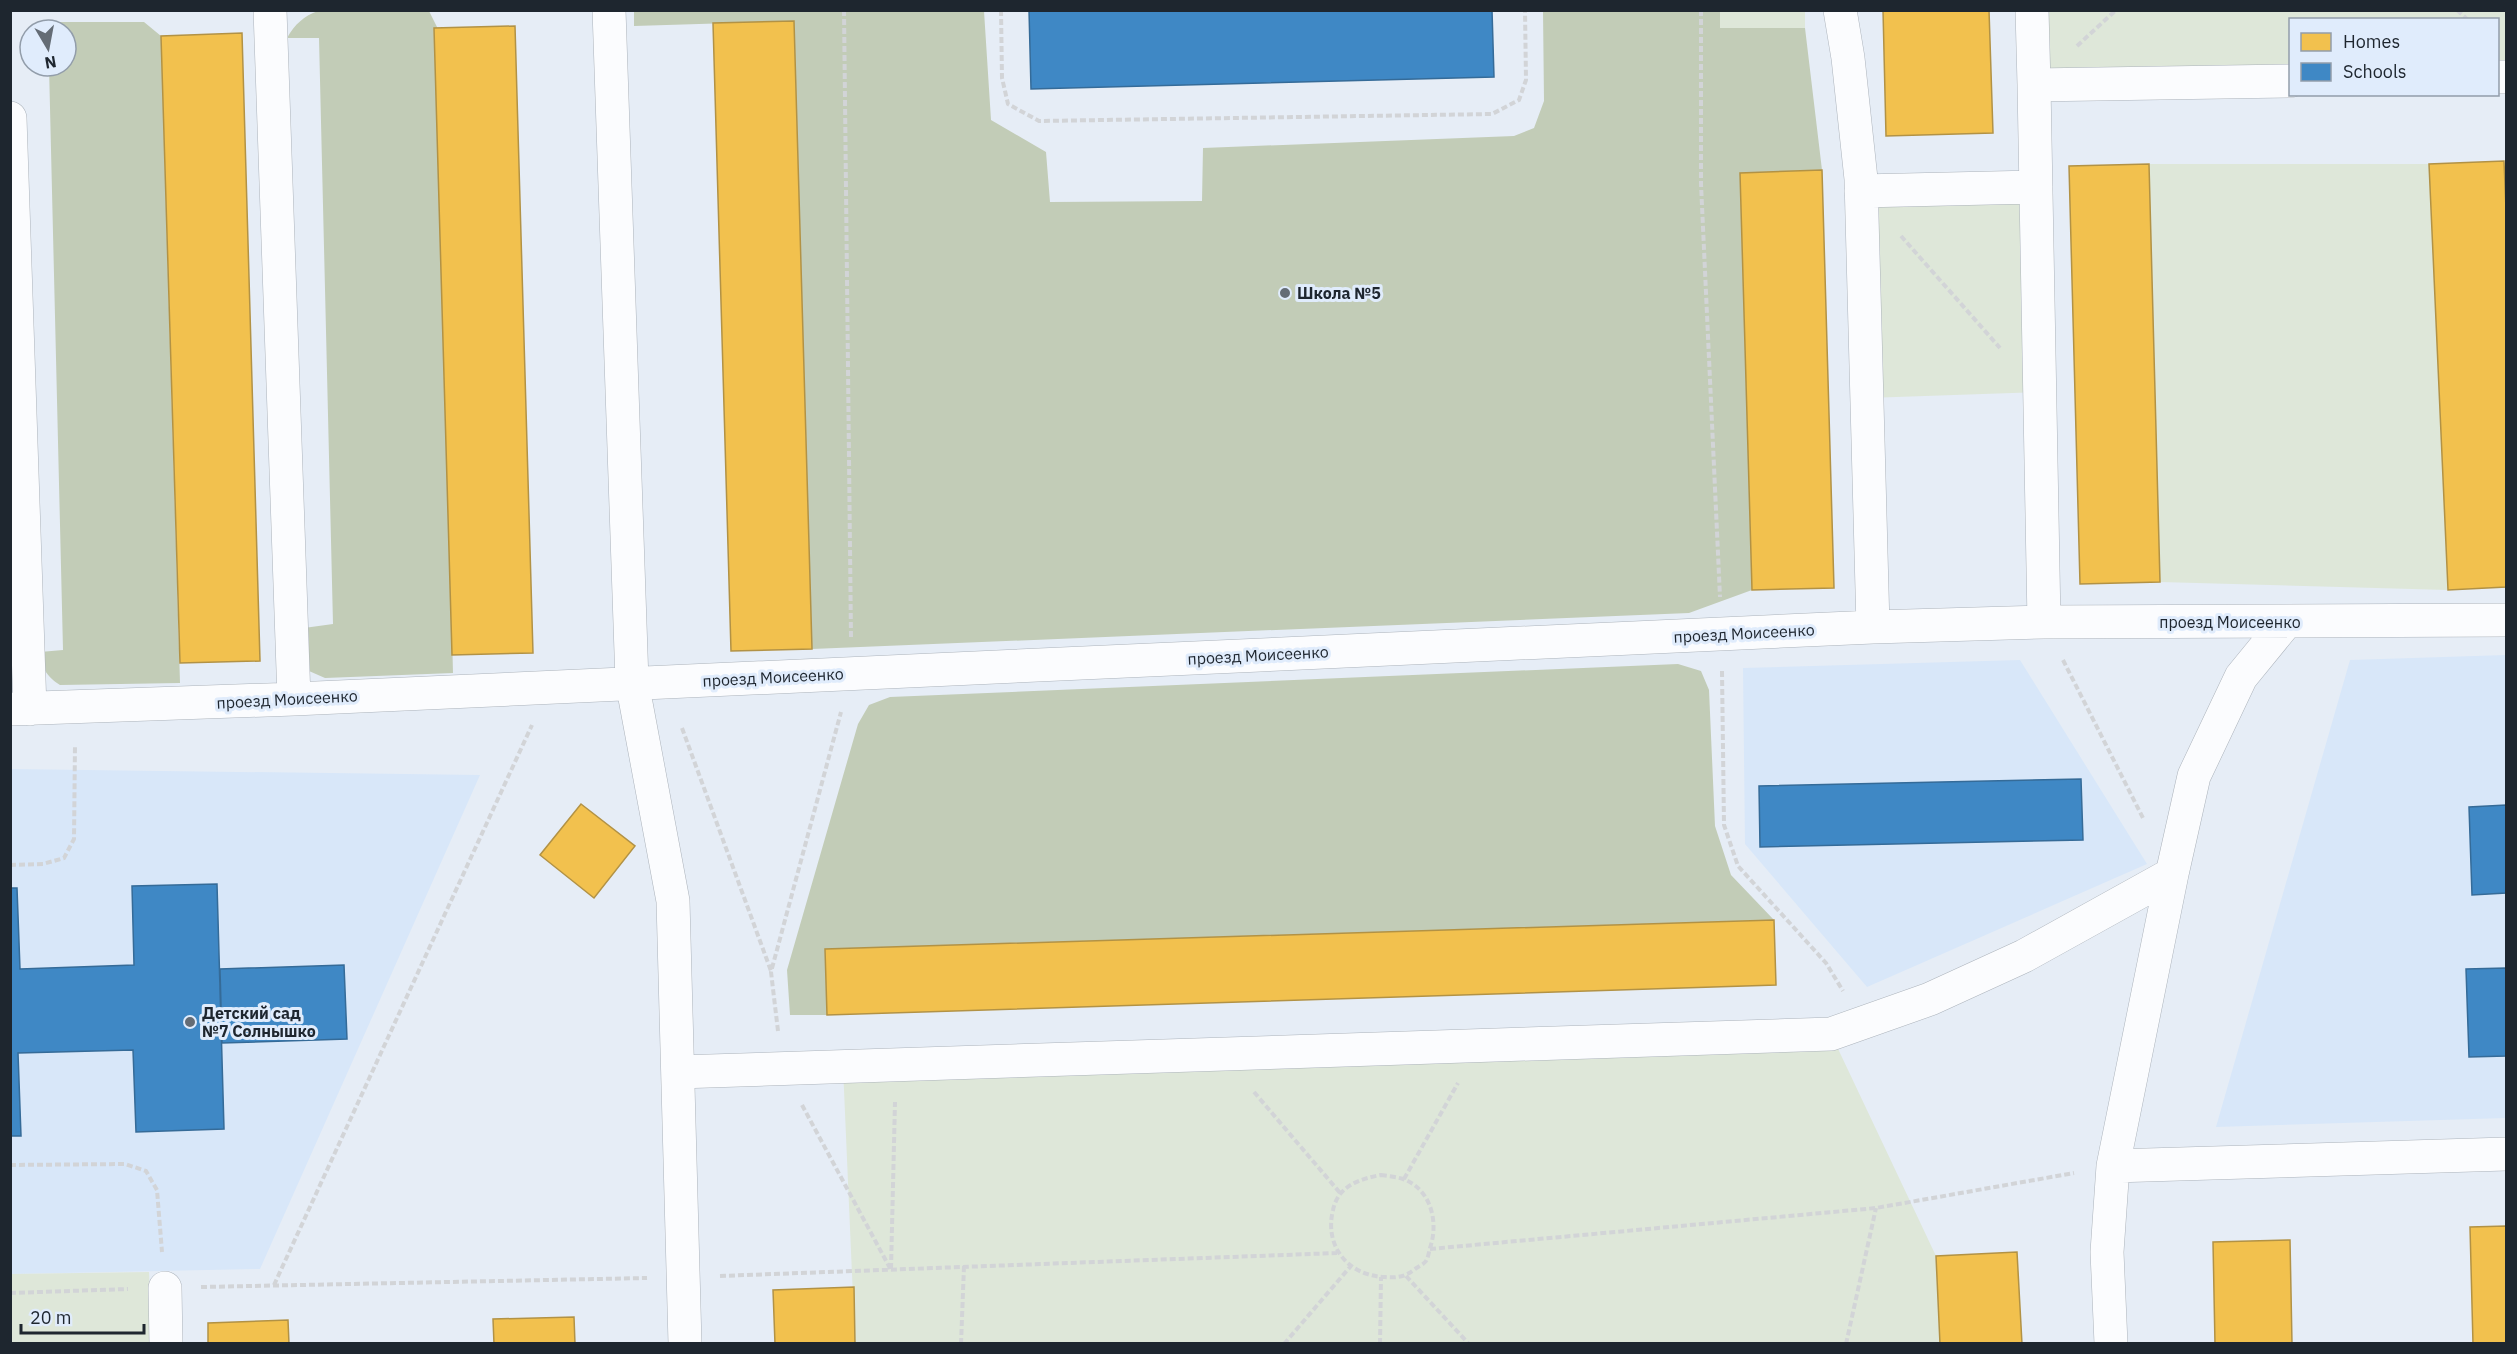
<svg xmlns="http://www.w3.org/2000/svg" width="2517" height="1354" font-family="'IBM Plex Sans',sans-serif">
<rect width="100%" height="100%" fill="#e6edf6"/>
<path fill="#d8e7f9" d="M2506,655V1118L2216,1127L2350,660Z
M2020,660L2147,864L1867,987L1745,844L1743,668Z
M10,769L480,775L260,1269L11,1274Z"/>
<path fill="#dee7d9" d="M1720,11H1805V28H1720Z
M2032,11H2506V77H2498V20H2290V81L2034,85Z
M2149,164H2429L2448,590L2160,582Z
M2036,187L2040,392L1867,398L1861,191Z
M1831,1034L1936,1256L1940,1343H855L843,1067Z
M149,1272L152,1343H11L10,1274Z"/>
<path fill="#c2ccb7" d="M318,11H429L437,27L453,673L325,678L309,671L304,628L333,624L319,38H287C295,24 304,16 318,11Z
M634,11H984L991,120L1046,152L1050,202L1202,201L1203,148L1514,136L1534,128L1544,101L1543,11H1720V28H1805L1822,170L1740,173L1752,590L1689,613L812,649L794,21L634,26Z
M45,22H144L161,36L180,683L60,685C46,676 42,668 40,652L63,650L49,66H66V30H31Z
M1678,664L1701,671L1709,690L1715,826L1731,875L1774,920L825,949L827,1015H790L787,970L858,724L869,705L890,697Z"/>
<path fill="#f2c14e" stroke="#b29245" stroke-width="1.5" d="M1883,10H1989L1993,133L1886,136Z
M794,21L812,649L731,651L713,23Z
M515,26L533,653L452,655L434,28Z
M242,33L260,661L180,663L161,36Z
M2504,161L2506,209V587L2448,590L2429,164Z
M2149,164L2160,582L2080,584L2069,166Z
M1822,170L1834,588L1752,590L1740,173Z
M581,804L635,846L594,898L540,855Z
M1774,920L1776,985L827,1015L825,949Z
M2506,1226V1344H2473L2470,1227Z
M2290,1240L2292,1344H2215L2213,1242Z
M2017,1252L2022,1344H1940L1936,1256Z
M854,1287L855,1344H775L773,1290Z
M574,1317L575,1344H494L493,1319Z
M288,1320L289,1344H208V1323Z"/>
<path fill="#3f88c5" stroke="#356b98" stroke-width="1.5" d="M1029,10H1492L1494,77L1031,89Z
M2081,779L2083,840L1760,847L1759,786Z
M2506,805V893L2472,895L2469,807Z
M217,884L224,1129L136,1132L133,1050L18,1053L21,1136H10V888H17L20,969L134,965L132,886Z
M344,965L347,1039L222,1043L220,969Z
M2506,968V1056L2469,1057L2466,969Z"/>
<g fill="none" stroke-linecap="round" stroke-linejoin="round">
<defs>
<path id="minor" d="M270,10L294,699
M609,10L632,682L673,901L685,1344
M1840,10L1848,58L1861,179L1873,627
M2032,10L2034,85
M2498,77H2506
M10,118L30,709
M1861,191L2036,187
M2044,622L2034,85L2290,81
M10,709L294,699L1873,627L2044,622L2506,620
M2172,874L2194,776L2241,677L2286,622
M678,1072L1831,1034L1930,999L2024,956L2172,874L2113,1166L2506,1154
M165,1288L166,1344
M2111,1344L2107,1252L2113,1166"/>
</defs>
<use href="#minor" stroke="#acb3bb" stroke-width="34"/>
<path stroke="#d2d4d7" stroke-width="4" stroke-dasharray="6 3" stroke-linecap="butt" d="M844,10L851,637
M1001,10L1002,78L1008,104L1039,121L1492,114L1519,100L1526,80L1525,10
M1701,10V184L1720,597
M2457,10L2468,20
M2077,46L2116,10
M1901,236L2000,348
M2063,660L2144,820
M1722,671L1724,825L1738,866L1826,963L1843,991
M682,728L771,971
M10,865L43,864L64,858L74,839L75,745
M778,1031L771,972L841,712
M1254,1092L1341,1194
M802,1105L891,1270
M10,1165L125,1164L146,1171L157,1190L162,1252
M1381,1175C1388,1176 1397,1177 1403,1179C1431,1189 1439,1222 1430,1248C1429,1252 1428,1258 1426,1261C1424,1264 1418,1267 1415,1269C1405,1277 1397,1278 1385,1277C1348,1276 1324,1246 1333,1210C1338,1186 1359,1179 1381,1175Z
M1404,1179L1458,1083
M1430,1249L1876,1208L2074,1173
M891,1269L895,1102
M720,1276L1337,1253
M1406,1276L1469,1344
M274,1285L532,725
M201,1287L647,1278
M10,1293L128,1289
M961,1344L964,1266
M1284,1344L1350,1267
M1380,1344L1381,1277
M1846,1344L1876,1208"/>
<use href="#minor" stroke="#fbfcfe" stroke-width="33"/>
</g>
<g fill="#646c75" stroke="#e0ecfc" stroke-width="2">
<circle cx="1285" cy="293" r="6"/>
<circle cx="190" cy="1022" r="6"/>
</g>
<g text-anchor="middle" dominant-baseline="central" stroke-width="6" stroke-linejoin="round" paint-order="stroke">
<g font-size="16" font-weight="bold" fill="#1e262f" stroke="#e0ecfc" text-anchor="start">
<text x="1297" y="293">Школа №5</text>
<text x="202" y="1013">Детский сад<tspan x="202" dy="18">№7 Солнышко</tspan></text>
</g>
<g font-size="16" fill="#1e262f" stroke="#e0ecfc">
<text x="2230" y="622">проезд Моисеенко</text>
<text transform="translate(1744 633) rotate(-3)">проезд Моисеенко</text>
<text transform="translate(1258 655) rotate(-3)">проезд Моисеенко</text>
<text transform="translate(773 677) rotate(-3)">проезд Моисеенко</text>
<text transform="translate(287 699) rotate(-3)">проезд Моисеенко</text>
</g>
</g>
<rect width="2517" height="1354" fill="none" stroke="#1e262f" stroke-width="24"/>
<rect x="2289" y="18" width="210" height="78" fill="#e0ecfc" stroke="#929daa" stroke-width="1.5"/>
<rect x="2301" y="33" width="30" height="18" fill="#f2c14e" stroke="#929daa" stroke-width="1.5"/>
<text x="2343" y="48" font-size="18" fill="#1e262f">Homes</text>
<rect x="2301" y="63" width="30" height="18" fill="#3f88c5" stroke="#929daa" stroke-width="1.5"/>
<text x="2343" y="78" font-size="18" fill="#1e262f">Schools</text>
<g transform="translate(48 48) rotate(170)"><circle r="28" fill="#e0ecfc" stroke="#929daa" stroke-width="1.5"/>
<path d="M0-4.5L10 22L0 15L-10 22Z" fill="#646c75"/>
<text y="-9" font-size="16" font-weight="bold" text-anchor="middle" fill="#1e262f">N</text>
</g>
<path d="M21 1324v9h123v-9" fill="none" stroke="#1e262f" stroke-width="3"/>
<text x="30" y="1324" font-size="18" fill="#1e262f" stroke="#e0ecfc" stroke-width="4.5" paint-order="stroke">20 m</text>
</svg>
